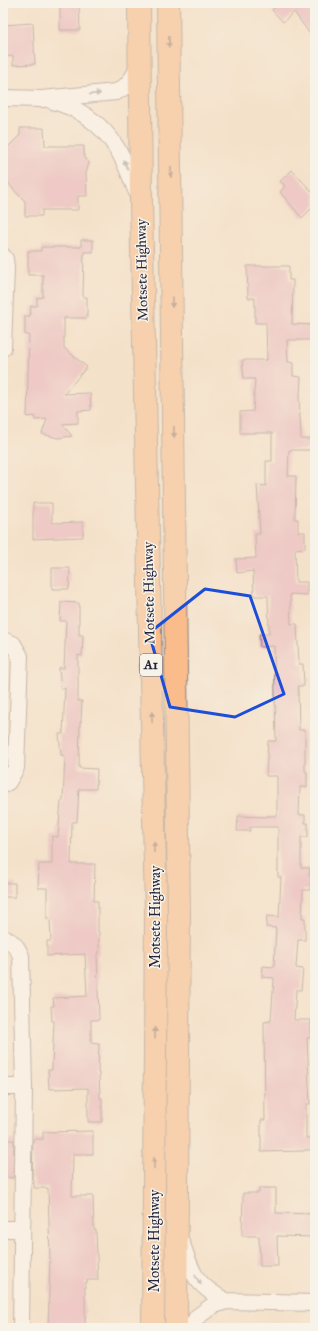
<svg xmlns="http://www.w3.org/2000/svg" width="318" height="1331" font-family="'IM FELL Great Primer',serif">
<rect width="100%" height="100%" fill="#f7f3e8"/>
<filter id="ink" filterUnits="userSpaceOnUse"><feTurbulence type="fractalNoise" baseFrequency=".025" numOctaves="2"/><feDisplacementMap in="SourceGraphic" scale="8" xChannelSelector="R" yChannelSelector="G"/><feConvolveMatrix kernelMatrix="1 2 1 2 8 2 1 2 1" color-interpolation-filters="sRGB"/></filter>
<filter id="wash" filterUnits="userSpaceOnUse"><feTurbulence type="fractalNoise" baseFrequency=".012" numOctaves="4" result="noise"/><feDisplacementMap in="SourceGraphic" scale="16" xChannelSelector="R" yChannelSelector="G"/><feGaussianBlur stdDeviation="0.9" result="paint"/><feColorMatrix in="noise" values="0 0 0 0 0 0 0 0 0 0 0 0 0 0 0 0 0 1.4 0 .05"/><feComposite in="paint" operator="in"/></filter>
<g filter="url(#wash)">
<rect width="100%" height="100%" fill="#f4e1ca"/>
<g id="blocks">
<path fill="#e6acc0" d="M60,3H79L80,30H60Z
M280,3H305L315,14V41L294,12L283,22L272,10Z
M33,23L35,64L13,65V56L3,57V25Z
M20,128H44L45,146H84V156L89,163L86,173L87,196H78V210H42V216H25V201L12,188L3,174V152L20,135Z
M292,170L315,195V205L302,218L280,192L285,186L280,181Z
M81,240H93V252H84L83,297H87V318H64V348L87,367L64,394L90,393L91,410L78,411V423L62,424L72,436L58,438L42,434L47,419L35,420V416L27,417L29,335H25V316H30L31,306H37V298L43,297V275H28V251H41V247H81Z
M247,266H289V280H293L292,324L313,325V340H287L288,362L293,363V376L301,377L300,396H299L301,439H314V450H289L288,476H296L295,519H298V532H305V548L295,549L296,582H307V595L290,594L291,624H297L299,664H303L304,686H298L299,730H305V771L307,772V787H300L299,815H305V823H308V837H301V868H310L309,876H311L310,890H303L302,918H305V940H298L296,968L303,969L301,990H296L294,1020H311V1037L307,1038L310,1104H306V1138H315L314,1150H304V1151L261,1152V1120H265L264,1022L271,1021L274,978L262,977L263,966L274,967L276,928L266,927L267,916L279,917L281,877H278V827H250V831H237L238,816L267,817V816H277V776H266L268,741H276L274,646L260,647L259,634H269L268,596H254L253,571L237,573L236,559L256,558L255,534H260L257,485L266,486V461H272V433H240V412L253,411L255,379H244L242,360H267L266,323H255V298H248Z
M33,503H52V523L83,522V537L33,539Z
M52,568H70L69,589H52Z
M61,602L79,603V635H83L82,656L78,655V701H82L81,722H80L79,768L97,769L96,789H79L77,822H72L71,864H95L94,901H98V932H99V954H97L99,1020H91V1043L99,1044L98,1073H99L100,1098H102V1122H88V1088L49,1089L48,1070H52V1065L54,1021H52L51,1006H54L53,998L87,996L85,954L47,956V941H51L50,919H47V888H38L39,864H52V836L58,837L61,801H63L65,756L61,755L59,734H63L65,688L61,689L59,668H64L66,621H60Z
M3,883H15V897H3Z
M93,1131V1154H73L72,1196H93L94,1230H96L98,1280H87V1283H85V1328H48L50,1260L48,1188H34V1179H32L33,1139H43V1132Z
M3,1140H14L13,1178L3,1177Z
M259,1188H276V1213L315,1214V1237L277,1236L278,1266H260L259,1236H242L243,1193H259Z"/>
</g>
</g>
<g filter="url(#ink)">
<use href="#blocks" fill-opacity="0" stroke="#8b8282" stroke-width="1"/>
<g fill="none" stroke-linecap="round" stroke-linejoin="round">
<defs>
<path id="minor" d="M3,98L42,99L116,92C129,86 133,78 139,65
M52,101C78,107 102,124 116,147C126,161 131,179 138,195
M3,256L5,259L6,268L3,348
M3,640L13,644L20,656L16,768L8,782L3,785
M3,938C13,941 17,947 21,956L24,1087L21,1328
M3,1087H24
M3,1229H21
M181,1241C192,1273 194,1284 226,1301
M191,1328L197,1317L212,1306L226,1301L315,1303"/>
<path id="trunk" d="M139,3L141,201L156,914L153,1328
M168,3L179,917L176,1328"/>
</defs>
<use href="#minor" stroke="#8b8282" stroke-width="18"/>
<use href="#trunk" stroke="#8b8282" stroke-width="24"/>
<use href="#minor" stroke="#fff" stroke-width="16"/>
<use href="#trunk" stroke="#fabc8b" stroke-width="22"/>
</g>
<defs><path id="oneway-solid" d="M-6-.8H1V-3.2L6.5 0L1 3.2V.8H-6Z"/></defs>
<g fill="#8e6f63">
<use href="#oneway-solid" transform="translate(169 42) rotate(89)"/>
<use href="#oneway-solid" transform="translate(171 172) rotate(89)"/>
<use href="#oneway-solid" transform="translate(172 302) rotate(89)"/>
<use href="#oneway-solid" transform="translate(174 432) rotate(89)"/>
<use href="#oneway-solid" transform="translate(152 717) rotate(-91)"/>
<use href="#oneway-solid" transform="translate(154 847) rotate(-91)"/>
<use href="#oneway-solid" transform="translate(155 1033) rotate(-90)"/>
<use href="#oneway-solid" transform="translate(154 1163) rotate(-90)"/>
</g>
<g fill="#9c9ca7">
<use href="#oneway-solid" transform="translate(95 94) rotate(-5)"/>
<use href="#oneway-solid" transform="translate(126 165) rotate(-113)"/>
<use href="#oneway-solid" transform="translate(198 1280) rotate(57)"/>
</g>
</g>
<path d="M0 0H318V1331H0ZM205,589L250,596L284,694L235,717L170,707L149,633Z" fill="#f4e1ca" fill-opacity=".55" fill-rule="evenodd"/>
<path fill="none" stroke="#1d4ed8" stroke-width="3" stroke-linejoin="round" d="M205,589L250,596L284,694L235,717L170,707L149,633Z"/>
<g text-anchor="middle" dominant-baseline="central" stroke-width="3" stroke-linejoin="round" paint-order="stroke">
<rect fill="#f7f3e8" stroke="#62616f" stroke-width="1" x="140" y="654" width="22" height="22" rx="3"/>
<g font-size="13" font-weight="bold" fill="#22223b">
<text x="151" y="665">A1</text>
</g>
<g font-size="14" fill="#22223b" stroke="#f7f3e8">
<text transform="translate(142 270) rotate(-91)">Motsete Highway</text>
<text transform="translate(149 593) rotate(-91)">Motsete Highway</text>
<text transform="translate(155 917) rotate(-90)">Motsete Highway</text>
<text transform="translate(154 1241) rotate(-90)">Motsete Highway</text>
</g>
</g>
<rect width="318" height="1331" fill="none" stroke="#f7f3e8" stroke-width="16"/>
</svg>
